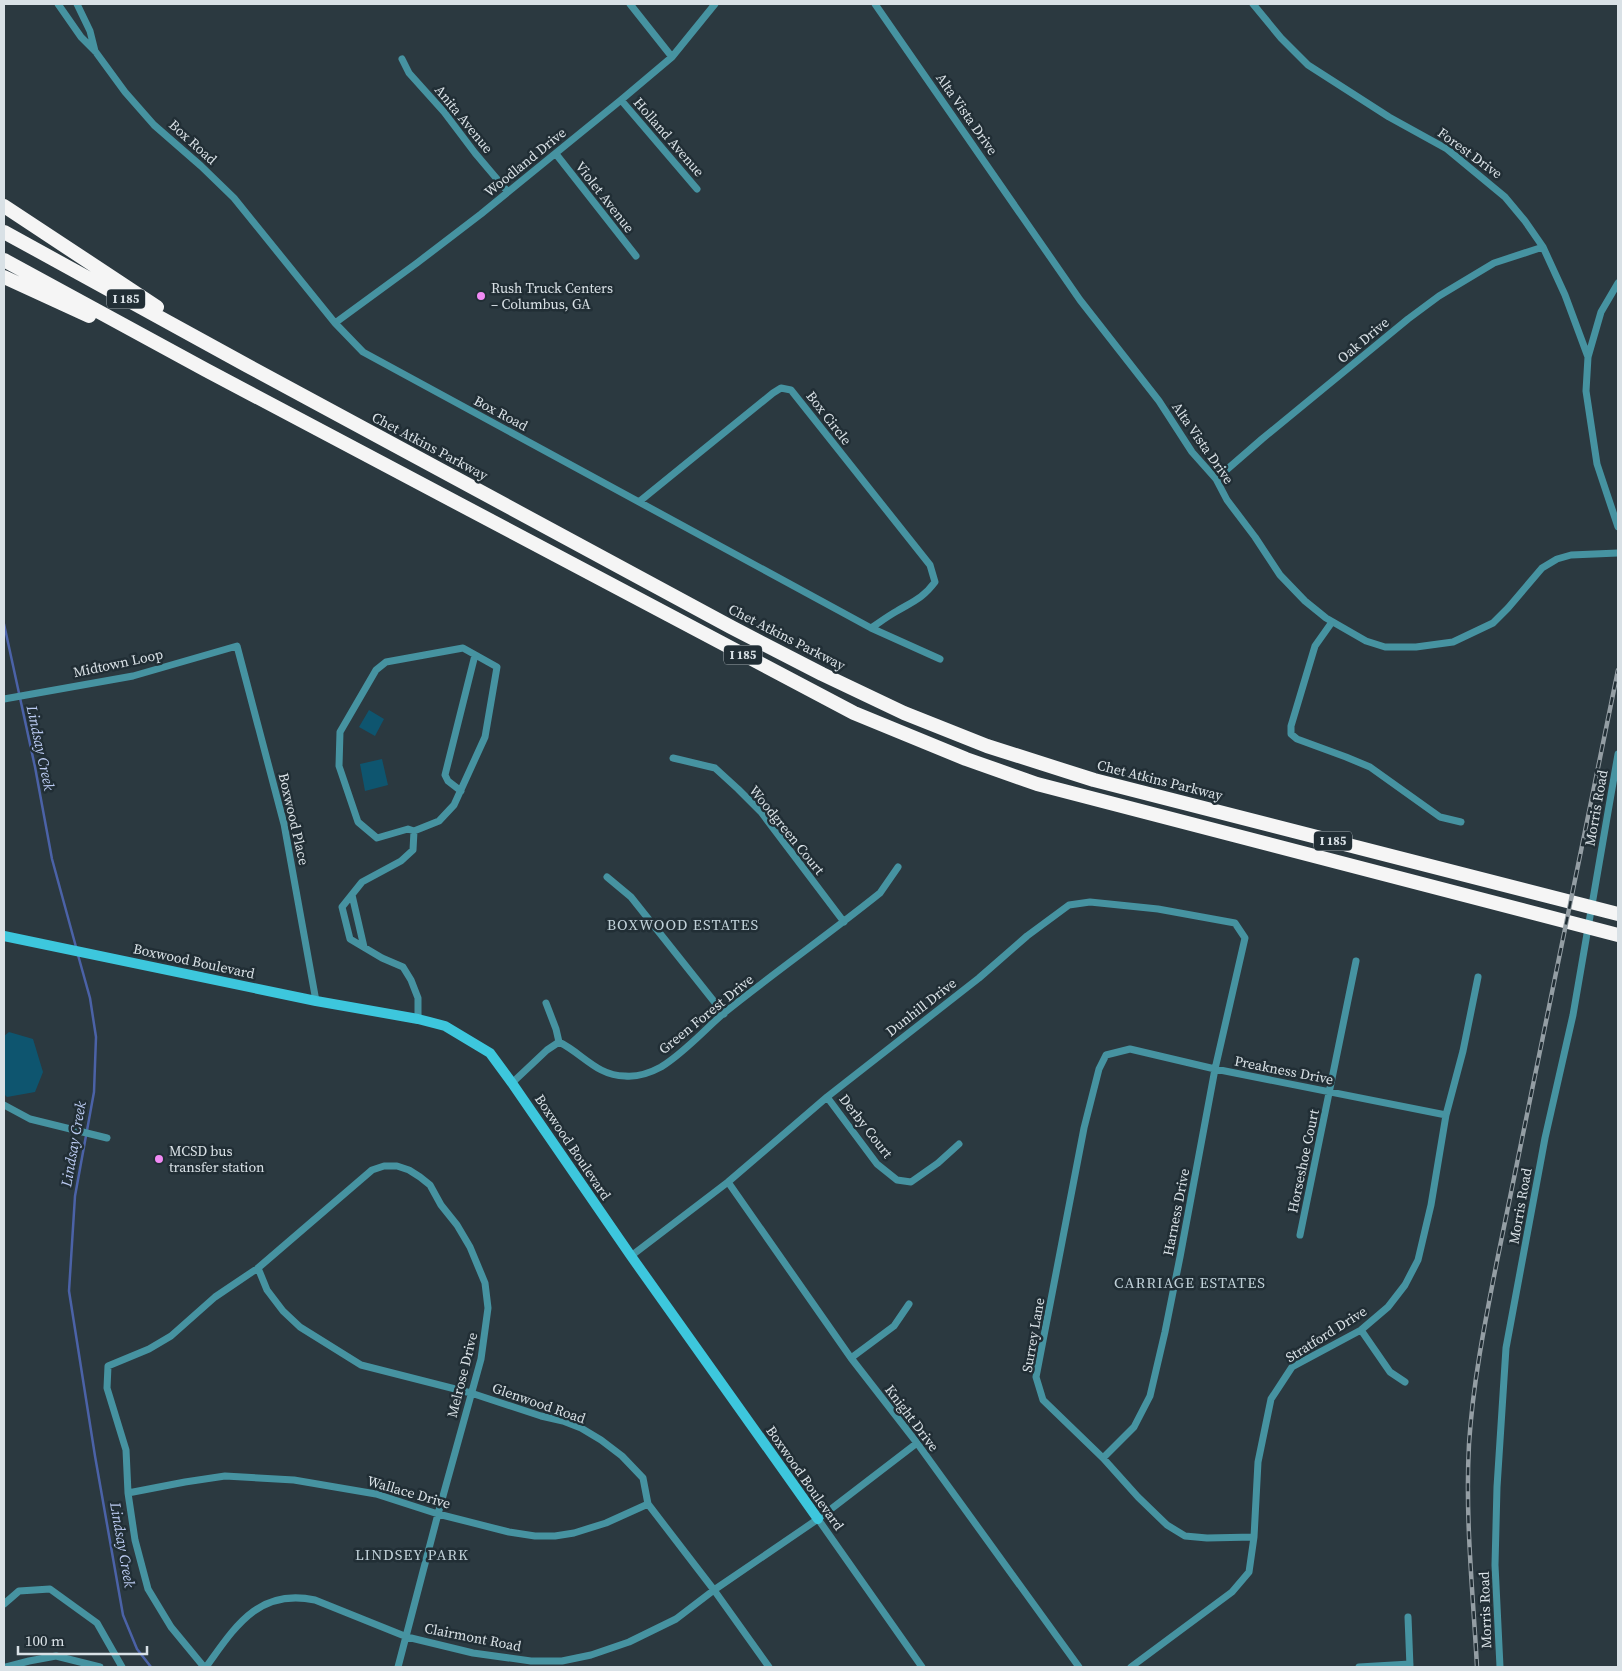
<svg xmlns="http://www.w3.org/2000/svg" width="1622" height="1671" font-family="'Source Serif 4',serif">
<rect width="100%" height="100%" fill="#2b3940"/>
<path fill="#0e556f" d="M369,710L384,719L375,736L359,727Z
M382,759L388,785L365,791L360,764Z
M9,1032L33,1039L43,1072L35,1092L7,1097L4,1094V1036Z"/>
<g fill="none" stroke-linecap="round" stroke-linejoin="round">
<path stroke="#4b62a7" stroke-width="2.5" d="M4,624L35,767L52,859L76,947
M78,955L90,998L96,1037L94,1092L75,1196L69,1291L95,1456L123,1615L137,1649L151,1667"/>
<path stroke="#4693a1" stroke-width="7" d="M58,4L81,37L95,51L125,92L154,125L201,166L234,198L335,323L363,352L871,628C880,622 888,616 897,611C914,601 923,598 935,582L930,565L791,390L781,388L773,393L640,501
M77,4L90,31L95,51
M630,4L672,57
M875,4L1080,300L1159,401L1192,452L1216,479L1227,500L1255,537L1280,575L1305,601L1326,618L1366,641L1385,647H1416L1453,642L1493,623L1508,608L1542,568L1557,559L1571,555L1618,553
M1253,4L1281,38L1308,65L1389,117L1447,149L1505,197L1525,221L1543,247L1565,295L1588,357
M402,59L409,73L444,112L475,153L508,192
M621,100L697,189
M556,154L636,256
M1618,283L1601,312L1588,357L1586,391L1597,464L1618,527
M335,323L417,263L481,214L621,100L672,57L715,4
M1216,479L1262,439L1408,319L1439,296L1494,263L1543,247
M1332,622L1315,646L1291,726V734L1297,739L1346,757L1370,767L1440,817L1461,822
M871,628L940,659
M463,648L497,667L485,737L454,805L439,821L414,831L408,829L377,838L358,822L339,766L340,732L376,670L386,662Z
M4,699L133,676L237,646L284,824L316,1001
M673,758L715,768L738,789L761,812L844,922
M461,791L448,781L445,775L475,655
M414,831L413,850L401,861L362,882L342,907L350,939L382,958L403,967L411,980L418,998V1019
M607,877L631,897L724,1014
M352,895L364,947
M546,1003L556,1029L559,1042
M559,1042C582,1053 597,1076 625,1076C637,1077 650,1073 661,1067C685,1052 703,1031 724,1013C775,972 829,934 880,893L898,867
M512,1083L547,1050L559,1042
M827,1097L877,1164L897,1180L911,1182L938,1163L959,1144
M4,1105L30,1119L107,1138
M728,1182L851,1358L917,1443L1079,1667
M1300,1235L1356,961
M631,1256L728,1182L827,1097L979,978L1027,936L1069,905L1090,902L1158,909L1235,923L1245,938L1215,1069L1180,1257L1165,1332L1150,1396L1134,1427L1103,1458
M258,1268L267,1290L283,1311L300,1327L361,1365L471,1393L541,1416L563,1421L581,1428L601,1440L622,1456L643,1478L648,1504L714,1590L769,1667
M1361,1330L1390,1372L1405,1382
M851,1358L894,1326L909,1304
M128,1493L185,1482L225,1476L294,1480L376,1494L438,1514L509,1532L535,1536H555L574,1533L606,1523L648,1504
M818,1519L922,1667
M1254,1537L1207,1538L1185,1536L1167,1525L1138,1497L1103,1458L1043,1400L1036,1377L1084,1128L1099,1069L1106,1055L1130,1049L1215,1069L1446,1115
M4,1604L19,1591L50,1589L97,1623L122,1667
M1408,1617L1410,1667
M6,1667L29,1661L56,1656L100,1667
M204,1667L171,1627L148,1589L135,1540L128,1493L126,1450L107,1388L108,1366L149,1349L171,1336L215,1297L258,1268L372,1170L384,1166H397L409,1170L420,1177L430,1185L441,1205L457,1225L470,1247L485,1283L488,1308L481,1359L438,1514L398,1667
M206,1667C235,1627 258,1588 315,1600L407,1637L473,1653L531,1661H562L591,1655L629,1642L676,1619L714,1590L818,1519L917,1443
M1131,1667L1232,1592L1249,1572L1254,1537L1258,1462L1271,1399L1292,1367L1361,1330L1388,1307L1405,1285L1418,1260L1431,1205L1446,1115L1463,1051L1478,977
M1359,1667L1410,1664
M1500,1667L1495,1565L1497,1487L1506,1348L1545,1138L1573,1015L1618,754"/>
<path stroke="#3dc7dd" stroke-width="10" d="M4,936L316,1001L418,1019L445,1026L490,1053L512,1083L631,1256L818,1519"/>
<path stroke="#f5f5f5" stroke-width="14" d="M4,206L157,307
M4,232L248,366L731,627L822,674L904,713L987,746L1094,780L1618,914
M4,260L206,370L854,713L966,759L1037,784L1618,935
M4,277L89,316"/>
<defs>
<path id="rail" d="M1477,1667C1473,1593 1465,1519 1469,1444C1473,1382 1485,1322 1497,1261L1618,670"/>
</defs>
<use href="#rail" stroke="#949ea4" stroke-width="4.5"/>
<use href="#rail" stroke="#212e35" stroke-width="2.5" stroke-dasharray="8" stroke-linecap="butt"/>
</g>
<g fill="#f18af4" stroke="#212e35" stroke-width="2">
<circle cx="481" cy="296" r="5"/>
<circle cx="159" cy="1159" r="5"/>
</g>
<g text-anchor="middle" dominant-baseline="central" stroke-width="5" stroke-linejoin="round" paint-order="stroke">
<g fill="#212e35" stroke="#a2abb1" stroke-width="1">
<rect x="107" y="289.5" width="38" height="19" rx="4"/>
<rect x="724" y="645.5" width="38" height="19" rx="4"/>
<rect x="1314" y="831.5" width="38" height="19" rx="4"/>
</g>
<g font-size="12" font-weight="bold" fill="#d9e1e6">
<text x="126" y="299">I 185</text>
<text x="743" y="655">I 185</text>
<text x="1333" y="841">I 185</text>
</g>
<g font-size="14" fill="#d9e1e6" stroke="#212e35">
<text transform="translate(967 114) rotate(55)">Alta Vista Drive</text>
<text transform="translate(464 119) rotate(51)">Anita Avenue</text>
<text transform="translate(669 137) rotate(49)">Holland Avenue</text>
<text transform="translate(193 142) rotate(42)">Box Road</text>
<text transform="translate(1470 153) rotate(36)">Forest Drive</text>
<text transform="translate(525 162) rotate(-39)">Woodland Drive</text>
<text transform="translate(605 197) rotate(52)">Violet Avenue</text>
<text transform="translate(1363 340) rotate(-40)">Oak Drive</text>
<text transform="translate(501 413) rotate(28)">Box Road</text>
<text transform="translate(829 418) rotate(52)">Box Circle</text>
<text transform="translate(1203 443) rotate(55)">Alta Vista Drive</text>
<text transform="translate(430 446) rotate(28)">Chet Atkins Parkway</text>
<text transform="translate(787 637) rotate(27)">Chet Atkins Parkway</text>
<text transform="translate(118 663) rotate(-12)">Midtown Loop</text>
<text transform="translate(1160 780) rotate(14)">Chet Atkins Parkway</text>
<text transform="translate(1596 808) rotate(-80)">Morris Road</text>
<text transform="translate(294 819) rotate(77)">Boxwood Place</text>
<text transform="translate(787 830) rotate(51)">Woodgreen Court</text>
<text transform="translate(194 961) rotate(12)">Boxwood Boulevard</text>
<text transform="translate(921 1007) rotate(-38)">Dunhill Drive</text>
<text transform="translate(706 1014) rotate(-39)">Green Forest Drive</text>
<text transform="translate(1284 1070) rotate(11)">Preakness Drive</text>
<text transform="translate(866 1126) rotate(52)">Derby Court</text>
<text transform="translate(573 1147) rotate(56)">Boxwood Boulevard</text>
<text transform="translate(1303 1161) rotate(-78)">Horseshoe Court</text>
<text transform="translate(1520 1206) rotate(-80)">Morris Road</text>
<text transform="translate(1176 1212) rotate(-79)">Harness Drive</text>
<text transform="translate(1326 1334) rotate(-32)">Stratford Drive</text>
<text transform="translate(1033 1335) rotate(-80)">Surrey Lane</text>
<text transform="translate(462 1375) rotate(-76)">Melrose Drive</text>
<text transform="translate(539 1403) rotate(19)">Glenwood Road</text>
<text transform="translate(912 1418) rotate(53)">Knight Drive</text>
<text transform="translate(805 1478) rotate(55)">Boxwood Boulevard</text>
<text transform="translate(409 1492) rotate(16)">Wallace Drive</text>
<text transform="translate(1485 1610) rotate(-92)">Morris Road</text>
<text transform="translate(473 1637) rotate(11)">Clairmont Road</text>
</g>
<g font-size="14" fill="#d9e1e6" stroke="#212e35" text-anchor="start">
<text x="491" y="288">Rush Truck Centers<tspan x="491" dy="16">– Columbus, GA</tspan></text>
<text x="169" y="1151">MCSD bus<tspan x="169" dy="16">transfer station</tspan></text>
</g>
<g font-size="15" font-style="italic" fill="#bacaf1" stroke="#212e35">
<text transform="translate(41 748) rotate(78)">Lindsay Creek</text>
<text transform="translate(73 1144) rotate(-80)">Lindsay Creek</text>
<text transform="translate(123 1545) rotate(80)">Lindsay Creek</text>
</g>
<g font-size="15" letter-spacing="1" fill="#c0d1d9" stroke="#212e35">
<text x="683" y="924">BOXWOOD ESTATES</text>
<text x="1190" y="1282">CARRIAGE ESTATES</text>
<text x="412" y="1554">LINDSEY PARK</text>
</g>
</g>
<rect width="1622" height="1671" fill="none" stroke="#d9e1e6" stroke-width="10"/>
<path d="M18 1646v8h129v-8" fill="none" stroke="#d9e1e6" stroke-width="2.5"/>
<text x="25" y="1646" font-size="15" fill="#d9e1e6" stroke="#212e35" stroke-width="4" paint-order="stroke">100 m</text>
</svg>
